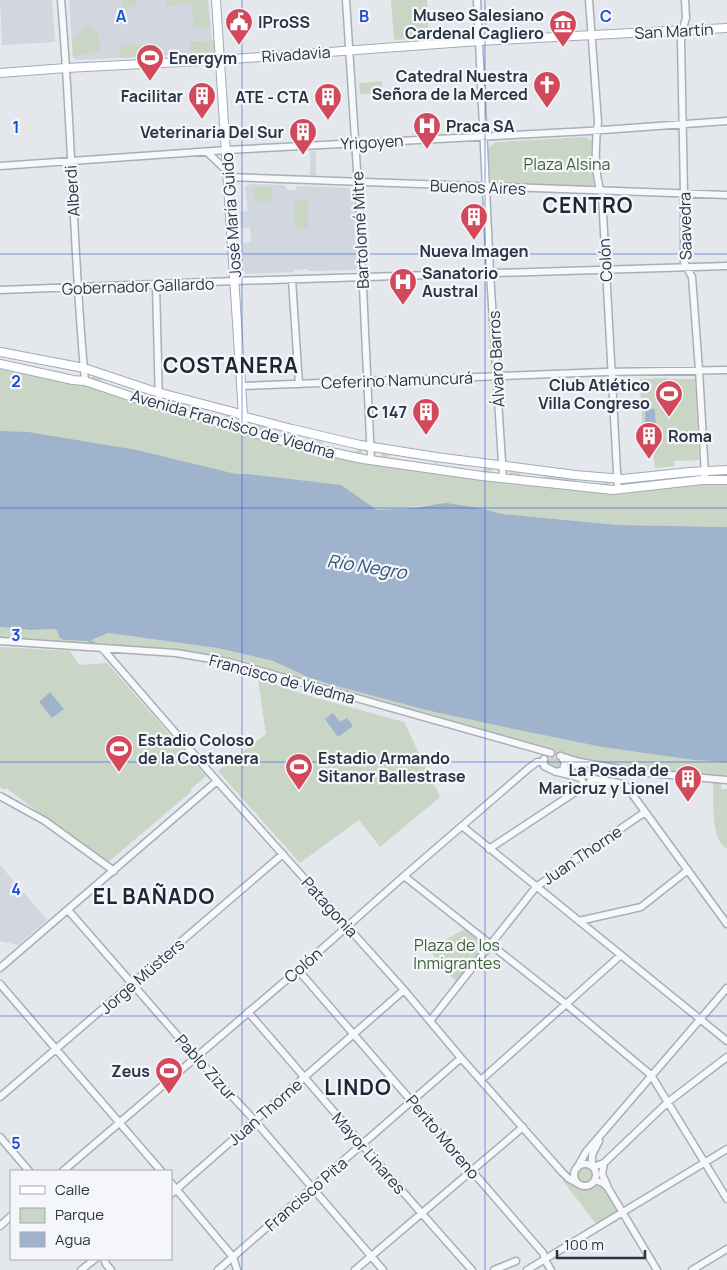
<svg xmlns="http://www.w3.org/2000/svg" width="727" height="1270" font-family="Manrope,sans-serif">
<rect width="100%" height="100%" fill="#e4e7ec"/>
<path fill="#d2d6de" d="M0,0H52L55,42L2,45Z
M69,0H208L212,40L189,41L190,54L76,60L73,58Z
M310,151H316V175H310Z
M249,184L284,185L288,190H295L297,186L349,188L352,190L357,268L355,270L308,271L307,269L294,270V272L246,274L244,271L242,243L251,242L250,227L241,228L240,212L248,211L245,187Z
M0,865L47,920L18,945L0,941Z"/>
<path fill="#c9d6c5" d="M123,0H137V5L118,11V5H123Z
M165,0H208L210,27L194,28L192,4L166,6Z
M391,0H427L429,38L394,40Z
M89,24L90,29H98L100,52L79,54V56H73L72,42Z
M215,40V50L212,55L190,57L189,41Z
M140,44L141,57L120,58L119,45Z
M382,81V93L360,94L359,83Z
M584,137L591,140L593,145L591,146L594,183L591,189L491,184L488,153L489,148L495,142Z
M272,187L273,201H254V188Z
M307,200L308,229H295L293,201Z
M0,366L85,384L293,447L503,481L610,494L700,485H727V527L619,525L502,514L475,507L429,505L385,510H377L248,474H236L168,458L135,463L0,447Z
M93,375L151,393L154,397L152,399L146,398L149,394L103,379L95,382L91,379Z
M668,378V379H695L699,460L674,461V466L655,468L653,453L644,454L640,379Z
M169,399L182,401L174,405L222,419L227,413L231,414L232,419L228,422L170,406L167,404Z
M258,423L322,440L324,447L355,453L358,447L362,449V453L360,455L320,448L318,441L265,427L257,432L253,429V426Z
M382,452L436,460L438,466L481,472L487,467L492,469V471L489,474L437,467L434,461L393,454L385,459L381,457Z
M513,469L574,478L577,483L601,485L607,480L610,484L608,487L547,481L543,475L523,472L516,477L510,475L509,473Z
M697,475L699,477L626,484L628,482Z
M0,627L30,630L55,629L57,631L60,638L108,633L217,648L273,661L310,678L332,685L430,711L518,730L602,747L693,760L727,762V777L636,768L560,754L233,658L176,649L0,638Z
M0,647L70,651L79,665L107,663L206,776L190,790L191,792L107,863L6,788L4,790L0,787Z
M258,679L309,696L404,722L440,797L380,847L359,820L300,863L218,771L266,734Z
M553,757L562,762L560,768L553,769L547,763V760Z
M713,783H721V789H727V849C710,839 714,801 713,783Z
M467,928L487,946L458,984L428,949Z
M578 1175a8 8 0 1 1 16 0a8 8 0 1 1-16 0Z
M565,1178C575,1183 584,1191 594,1184L604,1189L616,1208V1213L597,1225L563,1181Z"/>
<path fill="#9fb4cc" d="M645,409H655L656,430L646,431Z
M0,431L28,432L137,450L236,474H248L341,485L377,510L412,508L446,503L480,508L502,514L619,525L727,527V762L693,760L602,747L518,730L430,711L332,685L310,678L273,661L217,648L108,633L89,641L63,640L60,638L57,631L55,629L30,630L0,627Z
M50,692L64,709L52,718L39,702Z
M333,713L340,722L347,718L353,726L338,737L325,719Z"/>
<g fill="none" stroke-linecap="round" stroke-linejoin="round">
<path stroke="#9fb4cc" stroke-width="2" d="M89,641L99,645"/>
<defs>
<path id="minor" d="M61,0C72,127 73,254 85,381
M346,0L359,201L371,460
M477,0L490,273L503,478
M589,0L598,122C595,143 594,175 602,195L618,490
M685,0L686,18L682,31L681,41L684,194V262L692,277L699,370L705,475
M207,152L227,171
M0,166L227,150L589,131L727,121
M228,177L727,195
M292,280L299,384
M156,285L159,405
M0,290L235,281L727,266
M242,386L605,372L727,370
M0,641L176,653L229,662L551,753
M102,648L217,781L404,990L461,1058L562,1172L568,1178L579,1184
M560,756L580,762L637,772L727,780
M561,756L565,762L563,770
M544,759V766L556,772L568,769L580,762
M580,762C586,789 611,775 627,787L727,924
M557,772L581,778L583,783V786
M0,796L45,821L114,871
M462,826L727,1041
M489,849L595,779
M404,876L566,1004L651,1075L727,1199
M68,910L196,1057L255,1121L383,1270
M579,921L641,907L688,870
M0,968L217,781
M298,970L543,1253L545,1260L551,1270
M0,984L161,1171
M248,1012C323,1098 396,1186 472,1270
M430,1021L536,887L645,812
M481,1080L621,955
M0,1097L283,854
M0,1137L29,1171
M604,1163L602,1174L607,1185
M574 1175a11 11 0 1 1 22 0a11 11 0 1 1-22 0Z
M592,1166V1155L599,1141
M593,1167L604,1163L668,1102L727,1057
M577,1168L586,1152L727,988
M63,1171L298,970L404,876L529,768L537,762H543
M595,1180L603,1183L608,1188L657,1270
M171,1183L233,1257L237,1270
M171,1194L404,990
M0,1226L11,1216
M104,1259L106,1264L111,1270
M81,1270L95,1259
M218,1270L461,1058
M355,1270L523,1127
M494,1270L516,1261
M527,1270L727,1149
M692,1270L727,1249"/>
<path id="major" d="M216,0L244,430
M0,73L66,68L220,60L479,41L727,28
M0,352L84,368L153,391L237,413L246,417L292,429L360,445L436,457L575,475L623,479L690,472L727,470
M0,364L73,380L85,381L153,404L293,444L363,459L482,476L613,490L702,480H727"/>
</defs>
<use href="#minor" stroke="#a9aeb7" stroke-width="9"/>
<use href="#major" stroke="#a3abb8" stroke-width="10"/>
<use href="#minor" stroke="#f7f8fa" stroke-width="6"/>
<use href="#major" stroke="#fff" stroke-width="8"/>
</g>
<path fill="none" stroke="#1d4ed8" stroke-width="1" stroke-opacity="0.55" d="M242,0V1270M485,0V1270M0,254H727M0,508H727M0,762H727M0,1016H727"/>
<defs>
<symbol id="civic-pin" viewBox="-11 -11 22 30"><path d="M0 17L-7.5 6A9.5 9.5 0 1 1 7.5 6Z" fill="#d1495b" stroke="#f4f6f9"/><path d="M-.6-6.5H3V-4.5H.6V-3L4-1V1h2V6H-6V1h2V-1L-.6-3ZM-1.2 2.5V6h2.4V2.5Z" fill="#fff"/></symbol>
<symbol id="museum-pin" viewBox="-11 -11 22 30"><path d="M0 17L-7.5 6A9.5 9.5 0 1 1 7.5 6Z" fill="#d1495b" stroke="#f4f6f9"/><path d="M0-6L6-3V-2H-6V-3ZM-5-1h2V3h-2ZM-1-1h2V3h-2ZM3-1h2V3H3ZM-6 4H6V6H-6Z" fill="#fff"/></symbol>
<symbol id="stadium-pin" viewBox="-11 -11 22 30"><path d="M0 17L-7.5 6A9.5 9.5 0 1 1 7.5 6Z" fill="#d1495b" stroke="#f4f6f9"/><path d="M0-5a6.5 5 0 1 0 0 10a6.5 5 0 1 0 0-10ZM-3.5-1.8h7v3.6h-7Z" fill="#fff"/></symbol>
<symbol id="church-pin" viewBox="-11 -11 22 30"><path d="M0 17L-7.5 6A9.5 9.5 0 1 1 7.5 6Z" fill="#d1495b" stroke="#f4f6f9"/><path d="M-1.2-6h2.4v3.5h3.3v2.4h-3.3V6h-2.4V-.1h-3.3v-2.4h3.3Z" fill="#fff"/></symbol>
<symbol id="building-pin" viewBox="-11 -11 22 30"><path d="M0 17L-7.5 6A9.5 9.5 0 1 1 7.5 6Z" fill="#d1495b" stroke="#f4f6f9"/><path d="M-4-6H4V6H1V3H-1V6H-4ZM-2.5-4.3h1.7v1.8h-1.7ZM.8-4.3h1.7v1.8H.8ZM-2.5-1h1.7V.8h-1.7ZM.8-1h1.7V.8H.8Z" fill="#fff"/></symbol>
<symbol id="hospital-pin" viewBox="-11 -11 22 30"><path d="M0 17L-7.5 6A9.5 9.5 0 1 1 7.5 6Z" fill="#d1495b" stroke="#f4f6f9"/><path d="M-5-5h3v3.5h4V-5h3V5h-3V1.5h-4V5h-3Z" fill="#fff"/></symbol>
</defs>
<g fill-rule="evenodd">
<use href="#civic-pin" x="223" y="6" width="32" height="43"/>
<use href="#museum-pin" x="547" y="8" width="32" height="43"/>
<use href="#stadium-pin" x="134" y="42" width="32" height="43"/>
<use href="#church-pin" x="531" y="69" width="32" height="43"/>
<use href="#building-pin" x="186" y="80" width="32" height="43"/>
<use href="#building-pin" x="312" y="81" width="32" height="43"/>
<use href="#hospital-pin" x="411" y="110" width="32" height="43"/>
<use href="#building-pin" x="287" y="116" width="32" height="43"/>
<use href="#building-pin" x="458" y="201" width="32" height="43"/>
<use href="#hospital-pin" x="387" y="266" width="32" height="43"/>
<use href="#stadium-pin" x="653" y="378" width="32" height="43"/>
<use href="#building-pin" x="410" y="396" width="32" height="43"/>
<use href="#building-pin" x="633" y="420" width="32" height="43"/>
<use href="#stadium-pin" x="103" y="733" width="32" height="43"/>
<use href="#stadium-pin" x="283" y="751" width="32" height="43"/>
<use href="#building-pin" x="672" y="763" width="32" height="43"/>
<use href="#stadium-pin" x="153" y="1055" width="32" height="43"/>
</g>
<g text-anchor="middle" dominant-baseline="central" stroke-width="4.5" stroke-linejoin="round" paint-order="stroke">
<g font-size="16" font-weight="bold" fill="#2b3445" stroke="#f4f6f9" text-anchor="end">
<text x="544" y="15">Museo Salesiano<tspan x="544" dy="18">Cardenal Cagliero</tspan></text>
<text x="258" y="22" text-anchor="start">IProSS</text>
<text x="169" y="58" text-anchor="start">Energym</text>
<text x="528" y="76">Catedral Nuestra<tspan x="528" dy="18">Señora de la Merced</tspan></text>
<text x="183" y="96">Facilitar</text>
<text x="309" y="97">ATE - CTA</text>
<text x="446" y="126" text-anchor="start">Praca SA</text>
<text x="284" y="132">Veterinaria Del Sur</text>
<text x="474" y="251" text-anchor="middle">Nueva Imagen</text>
<text x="422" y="273" text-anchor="start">Sanatorio<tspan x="422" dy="18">Austral</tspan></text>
<text x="650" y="385">Club Atlético<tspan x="650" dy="18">Villa Congreso</tspan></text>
<text x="407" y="412">C 147</text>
<text x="668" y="436" text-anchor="start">Roma</text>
<text x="138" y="740" text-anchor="start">Estadio Coloso<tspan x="138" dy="18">de la Costanera</tspan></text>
<text x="318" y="758" text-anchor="start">Estadio Armando<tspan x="318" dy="18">Sitanor Ballestrase</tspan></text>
<text x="669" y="770">La Posada de<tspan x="669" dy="18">Maricruz y Lionel</tspan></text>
<text x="150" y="1071">Zeus</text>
</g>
<g font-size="16" fill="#2b3445" stroke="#f4f6f9">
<text transform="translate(674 31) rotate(-3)">San Martín</text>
<text transform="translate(296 54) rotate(-4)">Rivadavia</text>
<text transform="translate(372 142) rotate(-3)">Yrigoyen</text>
<text transform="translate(478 187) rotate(2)">Buenos Aires</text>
<text transform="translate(72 191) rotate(-94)">Alberdi</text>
<text transform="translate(231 215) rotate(-94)">José María Guido</text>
<text transform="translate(685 226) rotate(-91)">Saavedra</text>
<text transform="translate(360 230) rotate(-93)">Bartolomé Mitre</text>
<text transform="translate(605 260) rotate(-93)">Colón</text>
<text transform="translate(138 286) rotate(-2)">Gobernador Gallardo</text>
<text transform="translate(496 359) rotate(-93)">Álvaro Barros</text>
<text transform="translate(397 380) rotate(-2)">Ceferino Namuncurá</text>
<text transform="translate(233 424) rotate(16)">Avenida Francisco de Viedma</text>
<text transform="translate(282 679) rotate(15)">Francisco de Viedma</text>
<text transform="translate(582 855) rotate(-34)">Juan Thorne</text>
<text transform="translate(330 907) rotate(48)">Patagonia</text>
<text transform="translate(303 965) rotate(-41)">Colón</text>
<text transform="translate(142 976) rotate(-41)">Jorge Müsters</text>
<text transform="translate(206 1067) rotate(48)">Pablo Zizur</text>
<text transform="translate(265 1112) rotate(-41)">Juan Thorne</text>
<text transform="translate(443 1137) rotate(50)">Perito Moreno</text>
<text transform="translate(369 1153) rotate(49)">Mayor Linares</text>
<text transform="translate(306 1194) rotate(-41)">Francisco Pita</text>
</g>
<g font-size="16" fill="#3f6138" stroke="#f4f6f9">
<text x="567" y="164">Plaza Alsina</text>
<text x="457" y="945">Plaza de los<tspan x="457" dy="18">Inmigrantes</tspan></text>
</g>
<g font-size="18" font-style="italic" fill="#34527a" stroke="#f4f6f9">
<text transform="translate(367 566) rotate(9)">Río Negro</text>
</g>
<g font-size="21" font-weight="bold" letter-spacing="1" fill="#1d2536" stroke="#f4f6f9">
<text x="588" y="205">CENTRO</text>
<text x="231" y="365">COSTANERA</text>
<text x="154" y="896">EL BAÑADO</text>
<text x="358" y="1087">LINDO</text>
</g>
</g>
<g font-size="16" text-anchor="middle" font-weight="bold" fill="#1d4ed8" stroke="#f4f6f9" stroke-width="4.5" stroke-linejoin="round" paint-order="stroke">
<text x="121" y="22">A</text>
<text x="364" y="22">B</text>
<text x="606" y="22">C</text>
<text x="16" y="133">1</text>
<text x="16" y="387">2</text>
<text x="16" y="641">3</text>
<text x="16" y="895">4</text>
<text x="16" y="1149">5</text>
</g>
<rect x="10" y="1170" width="162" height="90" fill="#f4f6f9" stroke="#a4a8b1"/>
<rect x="20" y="1186" width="25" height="8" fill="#ffffff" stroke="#a4a8b1"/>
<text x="55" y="1195" font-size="15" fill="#2b3445">Calle</text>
<rect x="20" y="1208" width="25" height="15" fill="#c9d6c5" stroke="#a4a8b1"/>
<text x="55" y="1220" font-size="15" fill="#2b3445">Parque</text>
<rect x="20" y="1232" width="25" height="15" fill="#9fb4cc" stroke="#a4a8b1"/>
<text x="55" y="1245" font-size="15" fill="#2b3445">Agua</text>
<path d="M557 1250v8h88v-8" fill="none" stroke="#2b3445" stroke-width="2.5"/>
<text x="564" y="1250" font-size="15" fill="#2b3445" stroke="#f4f6f9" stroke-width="4" paint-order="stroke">100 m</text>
</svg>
